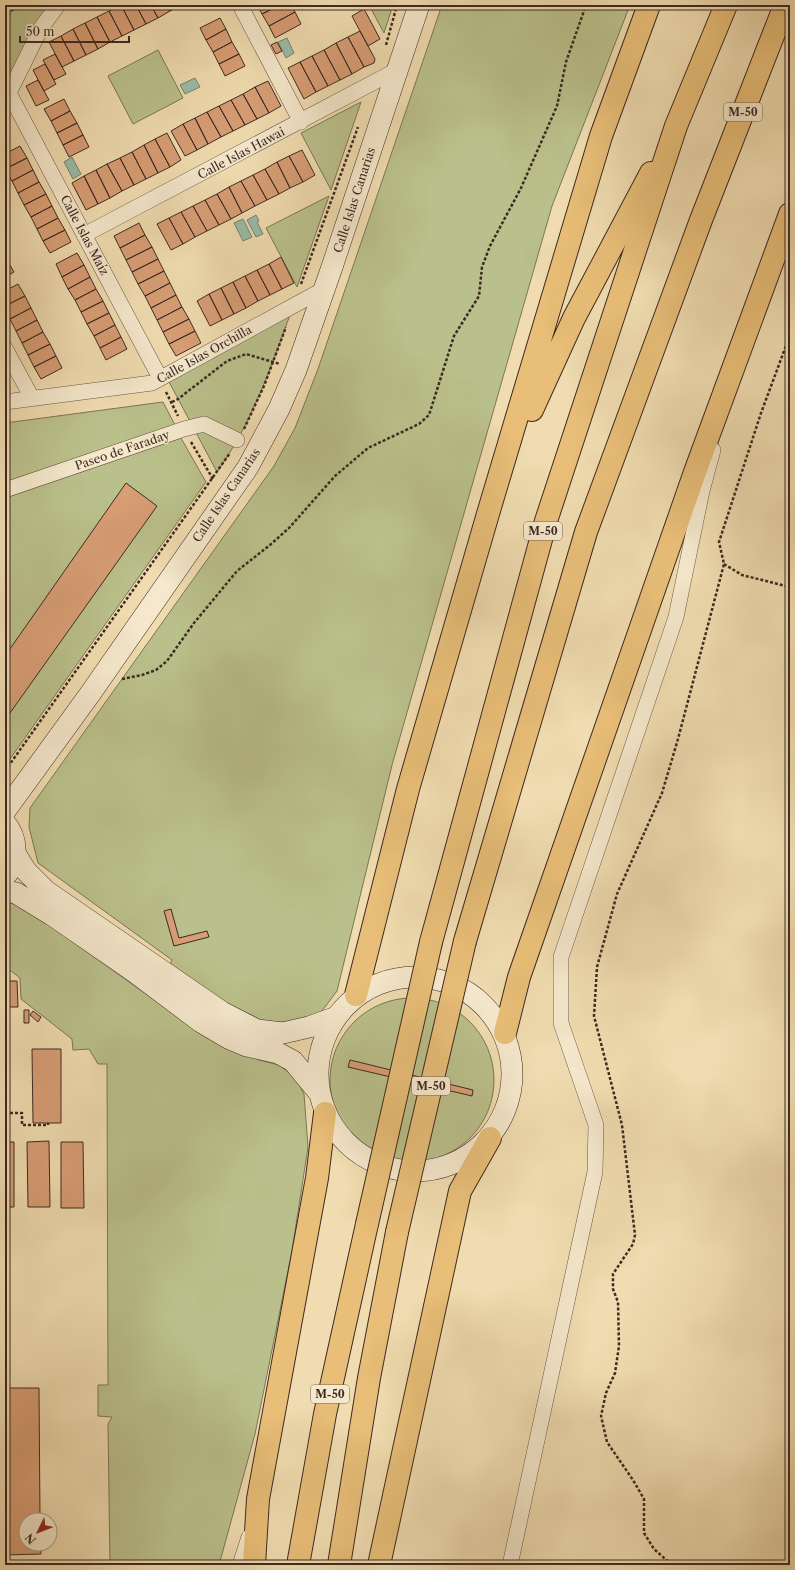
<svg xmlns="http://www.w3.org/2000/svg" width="795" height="1570" font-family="'Libre Caslon Text',serif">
<rect width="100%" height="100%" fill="#f0dcb0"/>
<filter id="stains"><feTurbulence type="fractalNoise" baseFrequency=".005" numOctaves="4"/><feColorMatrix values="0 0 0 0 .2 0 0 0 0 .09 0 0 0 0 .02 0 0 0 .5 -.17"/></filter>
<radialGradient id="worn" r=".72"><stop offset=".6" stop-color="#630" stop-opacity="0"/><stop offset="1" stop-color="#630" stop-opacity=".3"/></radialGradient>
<path fill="#bac08b" stroke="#7c7556" d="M5,5H50L13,73L7,76L5,74Z
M369,5H393L384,33Z
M442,5H630L552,206L392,765L337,991L322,1011L306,1021L270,1025L244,1015L169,966L172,960L38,863L29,827L30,808L274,466L295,428L318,369Z
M158,50L183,98L133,124L108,76Z
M361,102L331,190L301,133Z
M329,196L297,287L266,228Z
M290,315C270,370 251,424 217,472L168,380Z
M163,402L175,425L5,482V423Z
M181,438L206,482L5,766V498Z
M5,902L21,905L205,1036L259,1060L279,1065L296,1078L304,1094L308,1147L292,1251L255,1434L219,1565H110L108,1424L112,1417L98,1416V1385H108L107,1064H98L89,1049L73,1050L72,1039L21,999L20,978L5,966Z
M330 1080a82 82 0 1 1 164 0a82 82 0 1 1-164 0Z"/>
<path fill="#9abca9" stroke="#758273" d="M287,38L294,53L286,58L278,42Z
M195,78L200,87L185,94L180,85Z
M72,157L81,174L73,179L64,162Z
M256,215L259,221L257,222L263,234L256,237L247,220Z
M243,219L252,237L243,241L234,223Z"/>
<path fill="#d89e75" stroke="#3d2a22" d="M121,5L134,30L122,36L109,11Z
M121,5H136L146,24L134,30Z
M136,5H151L158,18L146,24Z
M151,5H167L170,11L158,18Z
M167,5H182L170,11Z
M257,5H280L262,14Z
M280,5H291L295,12L269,26L262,14Z
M364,9L380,39L368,46L352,16Z
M109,11L122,36L110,42L97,17Z
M295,12L301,24L275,38L269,26Z
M97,17L110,42L98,49L85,23Z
M220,18L226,29L206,40L200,28Z
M85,23L98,49L86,55L73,29Z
M73,29L86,55L74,61L61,36Z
M226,29L232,42L213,52L206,40Z
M360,31L375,59L374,63L364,67L348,37Z
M61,36L74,61L62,67L49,42Z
M348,37L364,67L352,74L336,43Z
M232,42L239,54L219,64L213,52Z
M277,42L282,51L276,54L271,45Z
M336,43L352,74L340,80L324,50Z
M324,50L340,80L328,86L312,56Z
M55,54L66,74L54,80L43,60Z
M239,54L245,66L225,76L219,64Z
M312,56L328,86L316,92L300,62Z
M300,62L316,92L304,99L288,68Z
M45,64L56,84L44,91L33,70Z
M38,80L49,100L36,106L26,86Z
M268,81L281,106L269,113L255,87Z
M255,87L269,113L257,119L243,94Z
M243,94L257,119L245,125L231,100Z
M64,99L70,111L51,121L44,109Z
M231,100L245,125L233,131L219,106Z
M219,106L233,131L221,137L207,112Z
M70,111L77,123L57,133L51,121Z
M207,112L221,137L208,144L195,118Z
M195,118L208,144L197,150L183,124Z
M77,123L83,135L63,145L57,133Z
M183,124L197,150L185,156L171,131Z
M167,133L181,160L170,167L155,139Z
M83,135L89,147L69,157L63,145Z
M155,139L170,167L158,173L144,145Z
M144,145L158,173L146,179L132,152Z
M20,146L27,158L5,169V154Z
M302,150L315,175L303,182L289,156Z
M132,152L146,179L134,185L120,158Z
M289,156L303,182L290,188L277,162Z
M27,158L33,170L12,181L5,169Z
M120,158L134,185L122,191L107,164Z
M277,162L290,188L279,194L265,169Z
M107,164L122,191L110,198L96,170Z
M265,169L279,194L267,200L253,175Z
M33,170L39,182L18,193L12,181Z
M96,170L110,198L98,204L84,176Z
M253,175L267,200L255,206L241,181Z
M84,176L98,204L86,210L72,183Z
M241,181L255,206L242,213L229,187Z
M39,182L46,194L24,205L18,193Z
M229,187L242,213L231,219L217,194Z
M46,194L52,206L31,217L24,205Z
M217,194L231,219L219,225L205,200Z
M205,200L219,225L207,231L193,206Z
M52,206L58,218L37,229L31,217Z
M193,206L207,231L195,237L181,212Z
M181,212L195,237L183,244L169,218Z
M58,218L65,230L43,241L37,229Z
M169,218L183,244L171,250L157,224Z
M139,223L145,235L120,248L114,236Z
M65,230L71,242L50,253L43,241Z
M145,235L152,247L126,260L120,248Z
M152,247L158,259L132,272L126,260Z
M77,253L84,265L62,277L56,264Z
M281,257L294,283L282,289L269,264Z
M158,259L164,271L138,284L132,272Z
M7,260L14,272L5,277V261Z
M269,264L282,289L270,295L257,270Z
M84,265L90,277L68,289L62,277Z
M257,270L270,295L258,301L245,276Z
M164,271L170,283L145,296L138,284Z
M245,276L258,301L246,308L233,282Z
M90,277L96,289L75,300L68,289Z
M233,282L246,308L234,314L221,288Z
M170,283L176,295L151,308L145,296Z
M18,284L25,296L5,306V291Z
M221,288L234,314L222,320L209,294Z
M96,289L103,301L81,312L75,300Z
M209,294L222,320L210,326L197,301Z
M176,295L182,307L157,320L151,308Z
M25,296L31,308L10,319L5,306Z
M103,301L109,313L87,324L81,312Z
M182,307L189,319L163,332L157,320Z
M31,308L37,320L16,331L10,319Z
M109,313L115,325L94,336L87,324Z
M189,319L195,331L169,344L163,332Z
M37,320L43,332L22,343L16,331Z
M115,325L121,337L100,348L94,336Z
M195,331L201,343L176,356L169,344Z
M43,332L50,344L28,355L22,343Z
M121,337L127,349L106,360L100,348Z
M50,344L56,356L34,367L28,355Z
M56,356L62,368L41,379L34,367Z
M126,483L157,506L5,720V656Z
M171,909L179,938L207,931L209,937L174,946L164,911Z
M5,981H17L18,1007H5Z
M24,1010H29V1023H24Z
M33,1011L41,1017L38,1022L30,1015Z
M32,1049H61V1123H33Z
M350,1060L473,1090L472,1096L348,1067Z
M49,1141L50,1207H28L27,1142Z
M5,1142H14V1207H5Z
M61,1142H83L84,1208H61Z
M5,1388H39L40,1520H26V1544H41V1554L5,1555Z"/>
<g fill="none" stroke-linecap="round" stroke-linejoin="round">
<defs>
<path id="street" d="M240,5L301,122
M9,93L160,378
M5,101L41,28L58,5
M84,235L397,70
M5,348L32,398
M5,402L152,383L324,289
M5,490L184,429L204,424L237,440
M240,1565L249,1537
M510,1565L595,1172L596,1125L561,1023V957L676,617L702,491L713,450"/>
<path id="secondary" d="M5,811L90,694L248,467L279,409L296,370L332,267L419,5
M5,823C18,838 19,862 5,876
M15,853L26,871L46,891L222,1012L257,1030L283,1033L309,1027L334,1018
M5,891L16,893L52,915L132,970L201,1022L228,1038L247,1046L278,1053L293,1061L320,1094
M318 1074a97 97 0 1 1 194 0a97 97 0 1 1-194 0Z"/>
<path id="highway" d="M532,410L574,318L651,173
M465,941L586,532L701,220L785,5
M431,942L546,521L676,126L726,5
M356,995L408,789L490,507L601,136L649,5
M505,1033L519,977L695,472L790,214
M254,1565L258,1499L317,1178L325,1113
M298,1565L325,1414L367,1224
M339,1565L369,1378L397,1232
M379,1565L460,1191L490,1138"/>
</defs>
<use href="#street" stroke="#6a5646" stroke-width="16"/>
<use href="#secondary" stroke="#3d2a22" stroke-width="22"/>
<use href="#highway" stroke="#3d2a22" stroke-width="24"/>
<path stroke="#3d2a22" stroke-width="2.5" stroke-dasharray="3 2" stroke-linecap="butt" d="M5,19L16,5
M386,45L397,5
M301,284L358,127
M166,392L178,416
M172,402L178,399L227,361L246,354L280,364
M244,429L264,386L286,327
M191,442L213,479
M724,564L742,575L790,587
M122,679L142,675L156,670L167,661L194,623L237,571L270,545L289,528L335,476L368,448L419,424L429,415L454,336L479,296L482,267L490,246L521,188L557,106L566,62L586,5
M5,771L230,453
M5,1113H22V1125H48V1123
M672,1565L654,1549L644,1533V1499L633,1480L607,1442L601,1416L606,1393L615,1373L619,1346L618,1302L613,1289V1274L633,1244L635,1235L622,1125L594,1016L597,967L617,894L662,793L678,739L724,564L719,542L761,413L790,335"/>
<use href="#street" stroke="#f5e8cc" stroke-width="15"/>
<use href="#secondary" stroke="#f5e8cc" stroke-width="21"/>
<use href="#highway" stroke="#e8be78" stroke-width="22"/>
<defs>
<path id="highway-bridge" d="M367,1224L431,942
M397,1232L465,941"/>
</defs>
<use href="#highway-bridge" stroke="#3d2a22" stroke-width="24" stroke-linecap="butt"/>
<use href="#highway-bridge" stroke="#e8be78" stroke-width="22"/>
</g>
<g text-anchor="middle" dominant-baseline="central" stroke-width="3" stroke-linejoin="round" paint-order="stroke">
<g fill="#f5e8cc" stroke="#746355" stroke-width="1">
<rect x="724" y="103" width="38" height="18" rx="3"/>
<rect x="524" y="522" width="38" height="18" rx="3"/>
<rect x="412" y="1077" width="38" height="18" rx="3"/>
<rect x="311" y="1385" width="38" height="18" rx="3"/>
</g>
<g font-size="11" font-weight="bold" fill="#3d2a22">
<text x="743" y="112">M-50</text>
<text x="543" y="531">M-50</text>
<text x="431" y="1086">M-50</text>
<text x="330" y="1394">M-50</text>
</g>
<g font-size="12" fill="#3d2a22" stroke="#f5e8cc">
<text transform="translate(241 153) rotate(-28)">Calle Islas Hawai</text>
<text transform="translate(354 200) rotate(-72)">Calle Islas Canarias</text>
<text transform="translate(85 235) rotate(62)">Calle Islas Maíz</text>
<text transform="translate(204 354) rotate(-29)">Calle Islas Orchilla</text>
<text transform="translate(122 450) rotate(-19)">Paseo de Faraday</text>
<text transform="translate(226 495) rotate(-56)">Calle Islas Canarias</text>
</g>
</g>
<rect width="795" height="1570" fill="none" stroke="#f0dcb0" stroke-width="20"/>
<rect x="6" y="6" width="783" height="1558" fill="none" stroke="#3d2a22" stroke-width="2"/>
<rect x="10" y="10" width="775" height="1550" fill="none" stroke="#3d2a22"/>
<g transform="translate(38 1532) rotate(227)"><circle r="19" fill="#f5e8cc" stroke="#ab9c88"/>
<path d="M0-3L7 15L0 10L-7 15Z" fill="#8f2418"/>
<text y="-6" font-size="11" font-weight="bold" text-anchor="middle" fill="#3d2a22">N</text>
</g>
<path d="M20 36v6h109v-6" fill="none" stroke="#3d2a22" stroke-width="2"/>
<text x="26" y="36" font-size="12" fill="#3d2a22" stroke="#f5e8cc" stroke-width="3" paint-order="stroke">50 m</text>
<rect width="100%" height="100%" filter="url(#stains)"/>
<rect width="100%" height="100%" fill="url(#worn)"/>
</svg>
